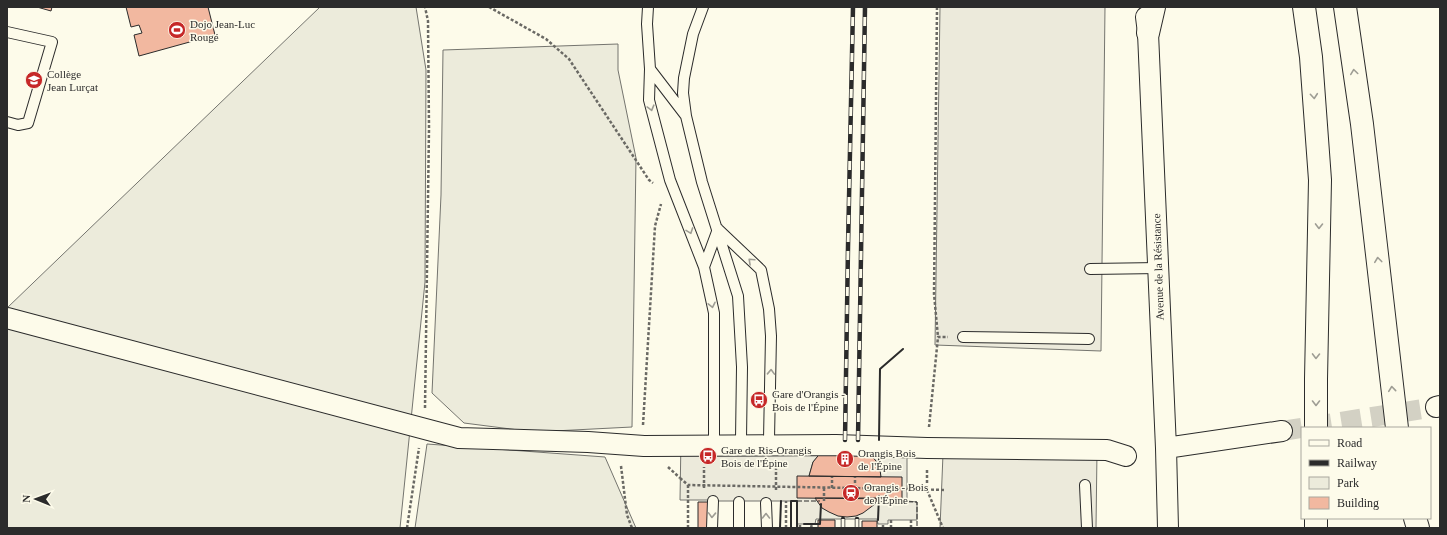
<svg xmlns="http://www.w3.org/2000/svg" width="1447" height="535" font-family="'Times New Roman',serif">
<rect width="100%" height="100%" fill="#fdfbea"/>
<path fill="#ecebdb" stroke="#74746e" d="M320,7H416L426,70L425,282L400,528H7V308Z
M618,44V70L636,158L632,427L534,432L464,423L432,393L441,195L443,50Z
M427,444L605,457L636,528H415Z"/>
<path fill="#eceadb" stroke="#74746e" fill-rule="evenodd" d="M940,7H1105L1101,351L935,345Z
M681,438L907,441V501L917,502V520H888V524H878L877,519H816L815,524H797V501H713L710,500H680ZM822,452L870,454L876,461L881,477L809,476L813,462Z
M1097,451L1096,528H940L943,454Z"/>
<path fill="#f2b8a0" stroke="#2b2b2b" d="M37,7H52L51,11Z
M126,7H208L215,35L139,56L134,35L142,33L139,25L131,27Z
M822,451L870,454L876,461L880,470L881,477L809,476L813,462Z
M797,476L902,477V499L797,498Z
M815,498H877L875,504L863,513L856,516L847,517L838,516L829,512L822,508Z
M698,502H709V528H698Z
M818,520H835V528H818Z
M862,521H877V528H862Z"/>
<g fill="none" stroke-linecap="round" stroke-linejoin="round">
<path stroke="#d3d1c4" stroke-width="20" stroke-dasharray="20 10" stroke-linecap="butt" d="M1282,431L1436,407"/>
<defs>
<path id="service" d="M648,7L647,24L650,69L649,100L670,180L704,267L714,313V438
M703,7L693,34L684,78L683,93L686,116L702,182L738,296L742,367L741,439
M7,32L52,42L28,123L18,125L7,122
M650,69L686,116
M719,230L761,270L769,309L771,336L769,439
M704,267L718,229
M1090,269L1159,268
M963,337L1089,339
M1085,485L1087,528
M766,503L767,528
M712,528L713,501
M739,528V502"/>
<path id="minor" d="M1146,17L1148,33L1166,448L1168,528
M7,318L459,438L588,442L644,446L836,445L927,448L1107,450L1126,456
M1436,407L1440,406
M1166,448L1282,431"/>
<path id="primary" d="M1304,7L1311,57L1320,180L1316,379V428
M1345,7L1362,124L1397,428
M1148,33L1154,7
M1415,518L1418,528
M1316,528V518"/>
</defs>
<use href="#service" stroke="#2b2b2b" stroke-width="12"/>
<use href="#minor" stroke="#2b2b2b" stroke-width="22"/>
<use href="#primary" stroke="#2b2b2b" stroke-width="24"/>
<path stroke="#6a6964" stroke-width="2.5" stroke-dasharray="3 2" stroke-linecap="butt" d="M489,7L546,39L569,59L649,180L653,183
M937,7L934,294L938,337
M425,408L429,128L428,21L425,7
M643,425L655,226L661,204
M929,427L938,337H948
M621,466L627,515L632,528
M668,467L680,478
M927,470V490L943,528
M704,488V467
M824,488V501
M832,488V477
M855,488V477
M906,489L946,490
M776,490V467
M407,528L419,448
M688,528V485
M786,528V501
M800,528V524
M811,528L812,524
M883,528V524
M891,528V520
M911,528V520"/>
<use href="#service" stroke="#fdfbea" stroke-width="10"/>
<use href="#minor" stroke="#fdfbea" stroke-width="20"/>
<use href="#primary" stroke="#fdfbea" stroke-width="22"/>
<defs>
<path id="rail" d="M845,440L848,247L853,7
M858,440L865,7
M843,528V519
M857,528V519"/>
</defs>
<use href="#rail" stroke="#2b2b2b" stroke-width="4.5"/>
<use href="#rail" stroke="#fdfbea" stroke-width="3" stroke-dasharray="9" stroke-linecap="butt"/>
<path stroke="#6a6964" stroke-width="2.5" stroke-dasharray="3 2" stroke-linecap="butt" d="M680,478L688,485L906,489"/>
<path stroke="#2b2b2b" stroke-width="1" stroke-dasharray="5 2" stroke-linecap="butt" d="M797,501H820
M873,501L917,502V528"/>
<path stroke="#2b2b2b" stroke-width="2" d="M879,440L880,369L903,349
M879,468V454
M878,520L879,496
M804,524H820L821,504
M780,528L781,501
M791,528V501H797V528"/>
</g>
<defs><path id="oneway-chevron" d="M-2-3.5L2.5 0L-2 3.5" fill="none" stroke-width="1.6" stroke-linecap="round" stroke-linejoin="round"/></defs>
<g stroke="#9e9d94">
<use href="#oneway-chevron" transform="translate(1354 72) rotate(-98)"/>
<use href="#oneway-chevron" transform="translate(1314 96) rotate(85)"/>
<use href="#oneway-chevron" transform="translate(651 108) rotate(75)"/>
<use href="#oneway-chevron" transform="translate(1319 226) rotate(91)"/>
<use href="#oneway-chevron" transform="translate(690 231) rotate(70)"/>
<use href="#oneway-chevron" transform="translate(1378 260) rotate(-97)"/>
<use href="#oneway-chevron" transform="translate(751 261) rotate(-137)"/>
<use href="#oneway-chevron" transform="translate(712 305) rotate(78)"/>
<use href="#oneway-chevron" transform="translate(1316 356) rotate(91)"/>
<use href="#oneway-chevron" transform="translate(771 372) rotate(-88)"/>
<use href="#oneway-chevron" transform="translate(1392 389) rotate(-96)"/>
<use href="#oneway-chevron" transform="translate(1316 403) rotate(90)"/>
<use href="#oneway-chevron" transform="translate(712 515) rotate(92)"/>
<use href="#oneway-chevron" transform="translate(766 516) rotate(-90)"/>
</g>
<defs>
<symbol id="stadium-disc" viewBox="-11 -11 22 22"><circle r="9.5" fill="#c62828" stroke="#fdfbea"/><path d="M0-5a6.5 5 0 1 0 0 10a6.5 5 0 1 0 0-10ZM-3.5-1.8h7v3.6h-7Z" fill="#fff"/></symbol>
<symbol id="school-disc" viewBox="-11 -11 22 22"><circle r="9.5" fill="#c62828" stroke="#fdfbea"/><path d="M0-5L7-2L0 1L-7-2ZM-4 1L0 2.5L4 1V4Q0 6-4 4Z" fill="#fff"/></symbol>
<symbol id="bus-disc" viewBox="-11 -11 22 22"><circle r="9.5" fill="#c62828" stroke="#fdfbea"/><path d="M-5-6H5V4H4V6H2V4H-2V6H-4V4H-5ZM-3.5-4V0h7V-4ZM-3.5 1.2v1.5H-2V1.2ZM2 1.2v1.5H3.5V1.2Z" fill="#fff"/></symbol>
<symbol id="building-disc" viewBox="-11 -11 22 22"><circle r="9.5" fill="#c62828" stroke="#fdfbea"/><path d="M-4-6H4V6H1V3H-1V6H-4ZM-2.5-4.3h1.7v1.8h-1.7ZM.8-4.3h1.7v1.8H.8ZM-2.5-1h1.7V.8h-1.7ZM.8-1h1.7V.8H.8Z" fill="#fff"/></symbol>
<symbol id="station-disc" viewBox="-11 -11 22 22"><circle r="9.5" fill="#c62828" stroke="#fdfbea"/><path d="M-3-6H3Q5-6 5-4V2Q5 4 3 4L4.5 6H3L1.5 4h-3L-3 6H-4.5L-3 4Q-5 4-5 2V-4Q-5-6-3-6ZM-3.5-4v3h7v-3ZM-3.5 1v1.5H-2V1ZM2 1v1.5H3.5V1Z" fill="#fff"/></symbol>
</defs>
<g fill-rule="evenodd">
<use href="#stadium-disc" x="167" y="20" width="20" height="20"/>
<use href="#school-disc" x="24" y="70" width="20" height="20"/>
<use href="#bus-disc" x="749" y="390" width="20" height="20"/>
<use href="#bus-disc" x="698" y="446" width="20" height="20"/>
<use href="#building-disc" x="835" y="449" width="20" height="20"/>
<use href="#station-disc" x="841" y="483" width="20" height="20"/>
</g>
<g text-anchor="middle" dominant-baseline="central" stroke-width="3" stroke-linejoin="round" paint-order="stroke">
<g font-size="11" fill="#2b2b2b" stroke="#fdfbea" text-anchor="start">
<text x="190" y="24">Dojo Jean-Luc<tspan x="190" dy="13">Rougé</tspan></text>
<text x="47" y="74">Collège<tspan x="47" dy="13">Jean Lurçat</tspan></text>
<text x="772" y="394">Gare d'Orangis -<tspan x="772" dy="13">Bois de l'Épine</tspan></text>
<text x="721" y="450">Gare de Ris-Orangis<tspan x="721" dy="13">Bois de l'Épine</tspan></text>
<text x="858" y="453">Orangis Bois<tspan x="858" dy="13">de l'Épine</tspan></text>
<text x="864" y="487">Orangis - Bois<tspan x="864" dy="13">de l'Épine</tspan></text>
</g>
<g font-size="11" fill="#2b2b2b" stroke="#fdfbea">
<text transform="translate(1158 267) rotate(-92)">Avenue de la Résistance</text>
</g>
</g>
<rect width="1447" height="535" fill="none" stroke="#2b2b2b" stroke-width="16"/>
<rect x="1301" y="427" width="130" height="92" fill="#fdfbea" stroke="#a9a89e"/>
<rect x="1309" y="440" width="20" height="6" fill="#fdfbea" stroke="#a9a89e"/>
<text x="1337" y="447" font-size="12" fill="#2b2b2b">Road</text>
<rect x="1309" y="460" width="20" height="6" fill="#2b2b2b" stroke="#a9a89e"/>
<text x="1337" y="467" font-size="12" fill="#2b2b2b">Railway</text>
<rect x="1309" y="477" width="20" height="12" fill="#ecebdb" stroke="#a9a89e"/>
<text x="1337" y="487" font-size="12" fill="#2b2b2b">Park</text>
<rect x="1309" y="497" width="20" height="12" fill="#f2b8a0" stroke="#a9a89e"/>
<text x="1337" y="507" font-size="12" fill="#2b2b2b">Building</text>
<g transform="translate(36 499) rotate(271)" stroke="#fdfbea" stroke-width="3" paint-order="stroke">
<path d="M0-3L7 15L0 10L-7 15Z" fill="#2b2b2b"/>
<text y="-6" font-size="11" font-weight="bold" text-anchor="middle" fill="#2b2b2b">N</text>
</g>
</svg>
